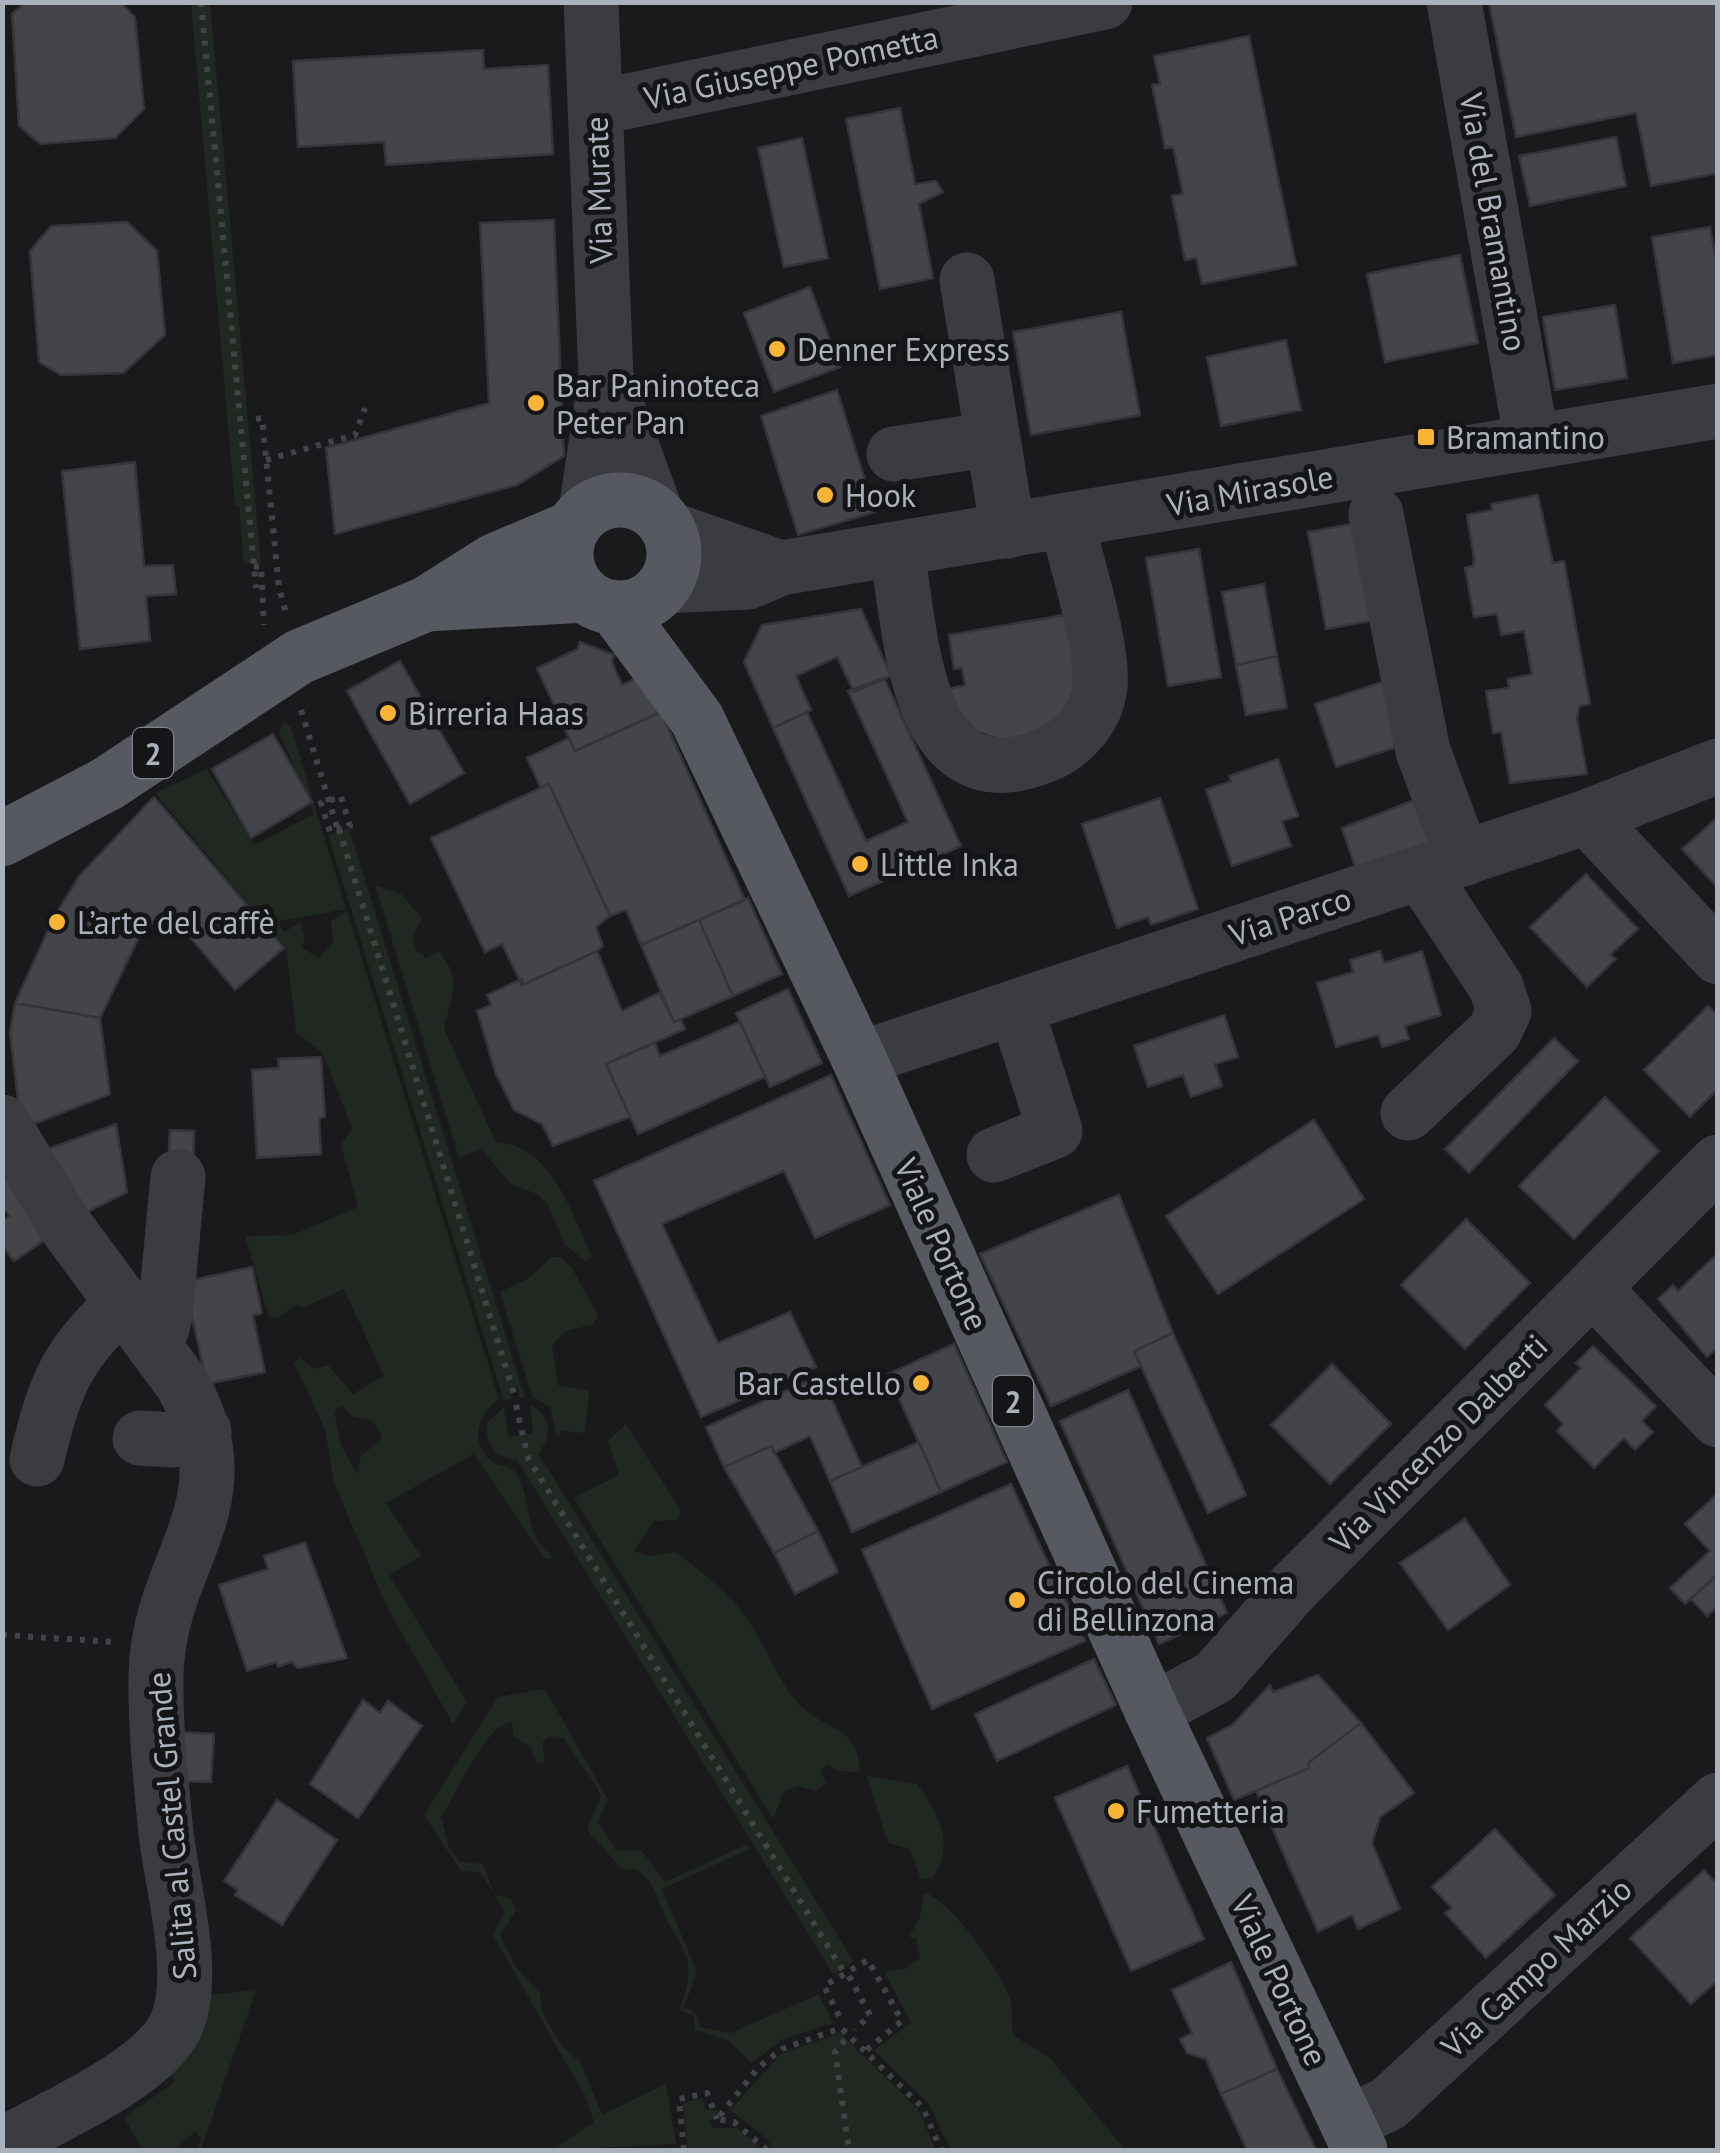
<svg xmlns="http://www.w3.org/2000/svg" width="1720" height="2153" font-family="'PT Sans',sans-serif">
<rect width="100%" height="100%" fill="#1a1a1d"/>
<path fill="#202821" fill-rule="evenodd" d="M191,3H210L261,563L244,564L239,507L235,506Z
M285,723L291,727L346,909L280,921L279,925L285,932L300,922L305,935L302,948L319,958L333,943L331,921L347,911L499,1399C479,1414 469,1440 490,1460C499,1468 511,1464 517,1474C533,1500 521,1535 555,1558L545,1559L474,1454L386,1503L421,1556L389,1575L467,1702L453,1724L386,1605L334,1483L325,1429L294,1363L300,1358L314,1369L328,1365L353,1394L384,1376L344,1289L302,1308L298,1304L277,1318L269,1317L245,1236L292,1235L358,1207L341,1145L352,1128L322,1052L296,1033L286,948L155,793L207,769L254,845L314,814L279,731ZM342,1406L353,1417L374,1421L382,1438L361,1456L357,1474L341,1445L334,1411Z
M349,828L525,1398H519L518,1387L511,1388V1399L504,1401L328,835Z
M375,885L401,894L422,918L413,936L416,950L426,958L439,951C463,980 451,997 444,1029L496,1142C553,1147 571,1212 592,1257L586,1261L565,1245L548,1205L539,1195L511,1184L481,1149L459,1158Z
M552,1257H560L572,1268L598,1315L592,1325L566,1331L552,1345L558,1385L589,1391L585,1433L563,1431L557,1436L550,1407L532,1396L500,1292L529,1278Z
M530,1405C552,1416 553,1436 538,1453L854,1962L833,1974L517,1460C496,1459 484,1444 487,1423L504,1407L509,1437L533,1433Z
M626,1424L681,1511L677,1520L654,1521L634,1551L648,1556L676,1552C698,1569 722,1588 740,1609C763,1637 774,1675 797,1702C824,1732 859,1724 860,1772L839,1771L827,1765L821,1770L826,1783L816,1791L797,1786L784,1792L773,1819L574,1498L619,1475L608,1441Z
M545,1689L608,1800L598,1822L617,1851L641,1850L665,1882L746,1845L749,1849L662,1889L697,1972L684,2007L697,2015L700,2027L731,2033L819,1994L833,2023L781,2040L752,2063L730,2041L695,2030L694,2016L679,2010C695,1970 690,1958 669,1924C659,1908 657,1882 638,1871C633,1868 628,1871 623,1869C618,1867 601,1843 591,1836L587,1827L601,1797C592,1774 575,1759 564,1738L548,1737L542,1744L545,1764L537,1763L531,1748L514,1736L512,1722C488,1721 457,1793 441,1817L449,1847L459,1862L483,1864L494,1894L511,1899L516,1910L500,1935L517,1969L541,1994C536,2008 564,2057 579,2059L602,2115L666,2084L676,2144L553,2150L594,2122L586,2098L493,1935L505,1911L480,1872L461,1871L424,1815L498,1697Z
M867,1776L917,1784C938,1811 956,1846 933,1877L921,1880L910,1849L888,1843Z
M924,1892C953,1903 998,1968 1009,1996C1014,2009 1010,2023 1014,2036L1050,2058L1125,2150H951L929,2104L874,2050L911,2023L884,1972L907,1968L920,1958L916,1938L909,1937L920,1917Z
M256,1990L201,2150H197L201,2139L196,2131L176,2148L180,2150H143L124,2117L175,2082L162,2064L201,1996Z
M840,2033L918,2109L936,2150H772L768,2140L730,2110L781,2054Z
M702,2098L705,2109L719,2110L710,2122L713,2128H737L764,2150H688L683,2103Z"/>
<path fill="#44454a" stroke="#343439" stroke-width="2.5" d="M25,2H120L135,17L144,109L115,138L40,144L19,126L12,14Z
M1489,2H1718V173L1651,186L1636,113L1516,137Z
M1249,36L1296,265L1202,284L1196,258L1185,260L1172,196L1183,194L1173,147L1165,148L1152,85L1160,84L1154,56Z
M483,50L484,69L548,65L553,154L386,165L384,142L298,147L293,61Z
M900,108L915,184L936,181L943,192L919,204L933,278L880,289L846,119Z
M1616,137L1626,186L1530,206L1519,156Z
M802,138L828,258L784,267L758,148Z
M554,220L564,456L517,485L335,534L326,448L489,403L480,223Z
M127,222L157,251L165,335L123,373L61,375L39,362L30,251L51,226Z
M1710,227L1718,270V355L1673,363L1652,237Z
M1460,255L1478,343L1385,362L1367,274Z
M810,287L840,367L774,392L744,313Z
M1615,305L1627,378L1555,390L1543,317Z
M1121,312L1140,415L1031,435L1013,332Z
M1286,340L1301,410L1221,426L1207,357Z
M837,390L875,512L798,535L761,416Z
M135,462L144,566L173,565L176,594L146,596L150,641L80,649L62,471Z
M1538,495L1553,563L1564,561L1590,704L1579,706L1577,719L1587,774L1510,783L1501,732L1493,733L1486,691L1509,688L1508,679L1532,674L1524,631L1501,635L1497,614L1474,617L1465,568L1473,566L1474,559L1467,515L1492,510L1491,504Z
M1363,522L1381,619L1326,629L1308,532Z
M1199,549L1221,677L1168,686L1146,558Z
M1264,584L1277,656L1236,665L1222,592Z
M861,609L891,676L854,692L837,657L796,676L811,710L773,728L744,662L762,625Z
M1070,614L1076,707L1016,744L977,732L956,709L949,689L965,685L962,668L954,669L949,635Z
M580,642L614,655L612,662L622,685L648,672L661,712L575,751L537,668L578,649Z
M1277,656L1287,708L1246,715L1236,665Z
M400,661L464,773L410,804L347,691Z
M884,678L961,846L849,896L773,728L807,712L866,841L908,822L848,691Z
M1391,679L1412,742L1336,767L1315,704Z
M661,712L745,900L641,945L626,910L610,916L549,784L541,788L527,758L569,738L575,751Z
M273,734L312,802L251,838L212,769Z
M1278,759L1298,816L1282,821L1291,846L1232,866L1206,790L1231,781L1229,776Z
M549,784L610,916L596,927L603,946L597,951L522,985L502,944L485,952L431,838Z
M1425,796L1444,849L1358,875L1342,828Z
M154,797L284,948L235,990L166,909L139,937L100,1018L15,1003L54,917L80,875Z
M1160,798L1198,909L1151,925L1148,917L1117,928L1082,824Z
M1718,817V888L1682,849Z
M1586,874L1638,929L1610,955L1616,959L1587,987L1530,927Z
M748,898L782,974L733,996L699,920Z
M699,920L733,996L674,1022L641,945Z
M597,951L622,1011L659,993L674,1022L681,1020L685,1029L606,1064L630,1117L553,1146L542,1124L514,1110L496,1074L477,1011L491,1005L487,995L522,979V985Z
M1380,951L1384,963L1422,951L1441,1015L1405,1026L1409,1039L1382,1047L1378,1035L1336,1047L1317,983L1353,972L1350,960Z
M788,989L822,1063L770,1087L736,1013Z
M15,1003L100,1018L110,1094L29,1126L18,1100L10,1033Z
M1708,1006L1718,1015V1089L1690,1117L1644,1070Z
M1224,1015L1238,1057L1215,1064L1222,1086L1191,1097L1183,1075L1148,1087L1134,1046Z
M740,1022L765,1077L638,1134L606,1064L655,1043L660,1056Z
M1554,1038L1578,1061L1469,1173L1445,1149Z
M321,1057L325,1117L319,1118L321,1154L257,1158L252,1070L279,1068L278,1059Z
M831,1075L890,1205L815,1238L784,1171L662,1224L718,1343L790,1312L816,1367L701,1417L594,1181Z
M1605,1097L1659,1151L1574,1239L1519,1186Z
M1314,1120L1364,1199L1218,1294L1166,1216Z
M116,1124L127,1192L75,1218L40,1152Z
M170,1130L194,1131L193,1170L168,1169Z
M2,1135L58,1231L14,1261L2,1245V1221L10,1216L2,1207Z
M1119,1195L1173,1333L1134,1351L1141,1366L1051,1406L980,1254Z
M1466,1219L1530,1283L1465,1349L1401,1285Z
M1716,1255L1718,1347L1707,1357L1658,1299L1673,1285L1678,1291Z
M252,1267L262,1313L253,1316L265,1372L207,1384L184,1282Z
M1173,1333L1246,1495L1208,1513L1134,1351Z
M954,1344L1007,1462L941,1492L888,1374Z
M1593,1346L1656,1406L1642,1421L1653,1432L1635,1450L1624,1438L1594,1468L1557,1431L1563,1424L1545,1405L1581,1368L1576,1363Z
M1332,1364L1391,1424L1330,1484L1271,1425Z
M821,1375L862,1467L830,1481L810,1436L774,1453L771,1446L724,1467L706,1427Z
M1128,1390L1227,1613L1159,1644L1060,1421Z
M919,1442L941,1492L852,1532L830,1481Z
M771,1446L818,1531L774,1553L724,1467Z
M1011,1484L1085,1641L932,1709L862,1550Z
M1718,1493V1574L1685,1604L1670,1588L1710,1551L1685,1524Z
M1465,1519L1510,1585L1448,1630L1400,1563Z
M818,1531L838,1572L795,1594L774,1553Z
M305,1542L347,1658L298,1668L291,1662L278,1667L276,1662L247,1671L219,1585L268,1569L264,1556Z
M1718,1574V1606L1707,1616L1691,1599Z
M1094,1659L1116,1705L997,1761L975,1714Z
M1318,1675L1361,1723L1308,1763L1309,1768L1234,1800L1207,1738L1232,1725L1270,1685L1273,1692Z
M363,1700L380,1713L388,1701L422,1726L358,1818L310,1784Z
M1361,1723L1414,1793L1380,1817L1372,1843L1400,1909L1358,1929L1352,1915L1318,1932L1256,1791L1309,1768L1308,1763Z
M177,1732L214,1734L211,1782L175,1781Z
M1127,1766L1204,1939L1131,1971L1055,1798Z
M277,1800L337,1840L282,1925L235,1895L238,1890L224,1881Z
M1495,1829L1555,1895L1486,1958L1445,1913L1452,1908L1432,1887Z
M1704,1870L1718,1885V1980L1691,2004L1630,1938Z
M1231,1962L1277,2069L1221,2094L1206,2059L1187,2053L1180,2039L1192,2033L1172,1990Z
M1277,2069L1316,2150H1247L1221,2094Z"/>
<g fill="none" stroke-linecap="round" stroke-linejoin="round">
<path stroke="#414349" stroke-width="6" stroke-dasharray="5 8" stroke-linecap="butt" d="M201,2L256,588
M256,419L262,418L279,588L286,613
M266,460L355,435L365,408
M254,567L261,566L264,625
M301,710L337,827
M341,797L350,826L330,832L321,803Z
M339,829L515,1397
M516,1405L528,1458L845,1974
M2,1635L116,1642
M849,1976L870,2015L855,2030
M839,2016L824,1986L868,1960L902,2021L865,2051
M845,2040L835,2052L849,2150
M684,2150L679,2099L707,2093L717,2119
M767,2150L734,2122L717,2119L758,2068L782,2049L841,2028L923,2108L941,2150"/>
<path stroke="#3b3c42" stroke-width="55" d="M1454,2L1532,442
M595,108L1105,2
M967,280L1008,531
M609,385L656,513
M894,454L993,439
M586,511L606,377L591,2
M1376,514L1423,751L1463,859
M669,529L781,568
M897,551C911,633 915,810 1046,755C1073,744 1097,717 1100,686C1104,647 1076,563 1067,521
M664,586L748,582L781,568L1718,411
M1587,817L1718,957
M859,1059L1587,817L1718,766
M1408,1113L1494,1032L1504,1011L1496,987L1421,873
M2,1122L65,1225L183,1385C249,1506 159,1558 156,1674C155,1726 161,1781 166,1833C172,1886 199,1978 175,2027C150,2076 51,2117 2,2145
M994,1155L1055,1131L1016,1007
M1593,1288L1718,1420
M151,1340L162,1328L165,1315L178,1177
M140,1438L173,1440L204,1431
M37,1459C54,1387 67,1352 124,1303
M1152,1711L1215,1677L1293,1588L1718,1162
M1347,2123L1388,2104L1718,1800"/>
<path stroke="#575961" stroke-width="55" d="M566 554a54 54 0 1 1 108 0a54 54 0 1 1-108 0Z
M426,604L585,595
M615,608L697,719L859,1059L1152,1711L1360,2150
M2,839L107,784L299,657L426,604L494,561L572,528"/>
</g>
<g fill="#f9b436" stroke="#151518" stroke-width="4">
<circle cx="777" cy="349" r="10"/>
<circle cx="536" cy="403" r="10"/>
<rect x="1416" y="427" width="20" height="20" rx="5"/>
<circle cx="825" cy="495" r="10"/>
<circle cx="388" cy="713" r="10"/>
<circle cx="860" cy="864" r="10"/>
<circle cx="57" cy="922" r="10"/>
<circle cx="921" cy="1383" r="10"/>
<circle cx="1017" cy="1600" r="10"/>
<circle cx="1116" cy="1811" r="10"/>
</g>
<g text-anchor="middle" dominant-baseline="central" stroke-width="10" stroke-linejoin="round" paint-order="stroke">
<g fill="#151518" stroke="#7f838b" stroke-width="2.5">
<rect x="133" y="728" width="40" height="50" rx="8"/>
<rect x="993" y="1376" width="40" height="50" rx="8"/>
</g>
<g font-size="30" font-weight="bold" fill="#acb2bc">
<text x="153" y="753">2</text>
<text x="1013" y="1401">2</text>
</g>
<g font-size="32" fill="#acb2bc" stroke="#151518">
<text transform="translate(791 67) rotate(-12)">Via Giuseppe Pometta</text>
<text transform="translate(598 190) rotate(-92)">Via Murate</text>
<text transform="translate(1494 222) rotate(80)">Via del Bramantino</text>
<text transform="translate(1250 490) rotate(-10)">Via Mirasole</text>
<text transform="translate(1290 916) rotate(-18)">Via Parco</text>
<text transform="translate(942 1244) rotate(66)">Viale Portone</text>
<text transform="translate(1438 1443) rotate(-45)">Via Vincenzo Dalberti</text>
<text transform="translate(171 1826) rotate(-95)">Salita al Castel Grande</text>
<text transform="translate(1536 1967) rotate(-43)">Via Campo Marzio</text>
<text transform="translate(1280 1980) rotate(65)">Viale Portone</text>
</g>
<g font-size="32" fill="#acb2bc" stroke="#151518" text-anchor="start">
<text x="797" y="349">Denner Express</text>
<text x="556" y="385">Bar Paninoteca<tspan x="556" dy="37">Peter Pan</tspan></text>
<text x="1446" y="437">Bramantino</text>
<text x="845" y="495">Hook</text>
<text x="408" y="713">Birreria Haas</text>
<text x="880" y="864">Little Inka</text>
<text x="77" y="922">L’arte del caffè</text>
<text x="901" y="1383" text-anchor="end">Bar Castello</text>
<text x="1037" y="1582">Circolo del Cinema<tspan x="1037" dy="37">di Bellinzona</tspan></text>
<text x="1136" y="1811">Fumetteria</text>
</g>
</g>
<rect width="1720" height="2153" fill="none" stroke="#acb2bc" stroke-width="10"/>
</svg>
